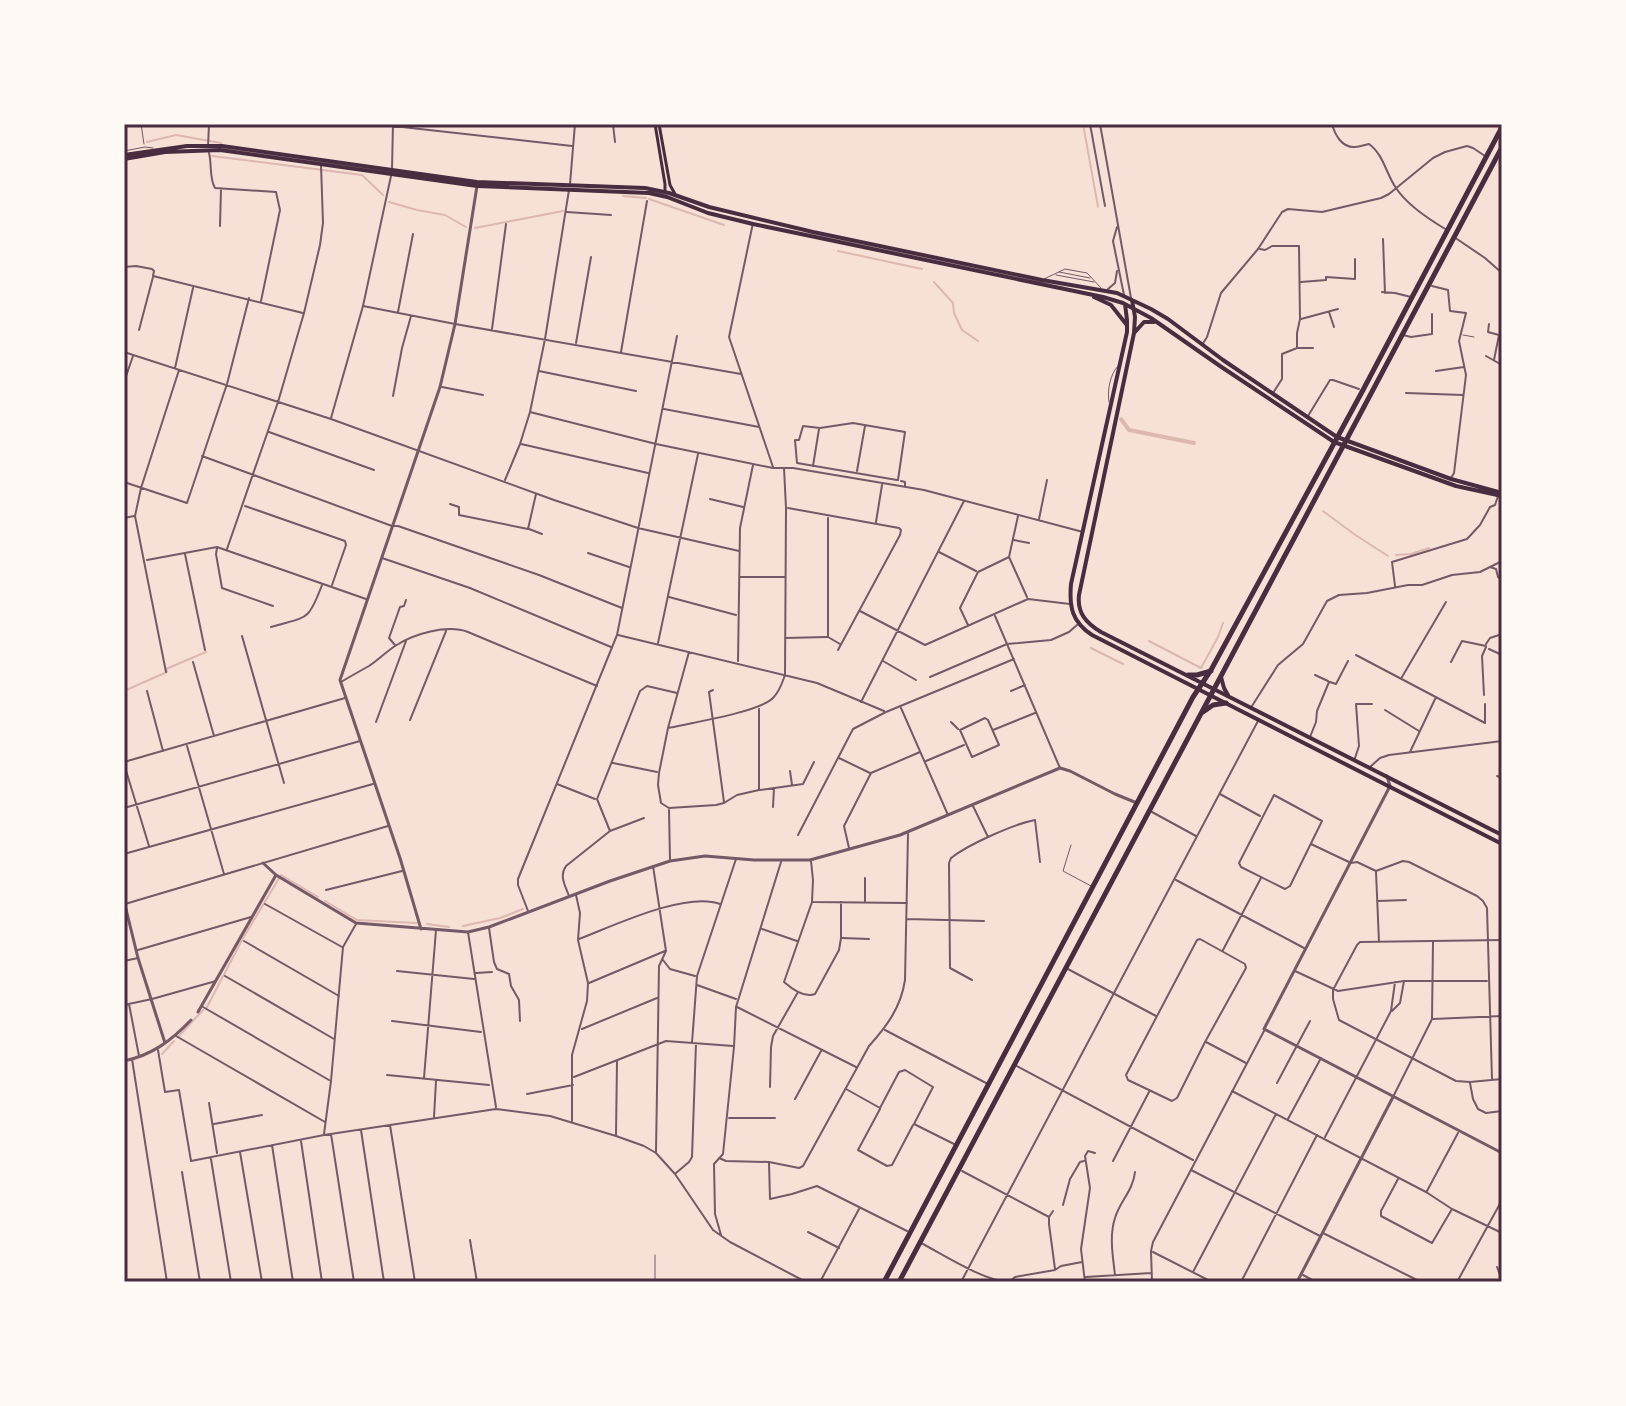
<svg xmlns="http://www.w3.org/2000/svg" width="1626" height="1406" font-family="'Sofia Sans Condensed',sans-serif">
<rect width="100%" height="100%" fill="#f7e1d7"/>
<g fill="none" stroke-linecap="round" stroke-linejoin="round">
<path stroke="#dcb8b0" stroke-width="2" d="M1083,124L1098,207
M147,142L176,135L221,143
M212,156L362,175L383,195
M623,196L646,198
M649,199L724,225
M389,202L417,210L445,215L466,227
M475,228L563,211
M838,251L922,269
M934,282L953,303L954,313L962,330L978,341
M1323,511L1354,534L1388,556
M1396,555L1411,554L1429,548
M1149,641L1201,668L1218,637L1223,623
M1091,648L1123,664
M124,691L167,672L166,669L206,652
M325,901L357,920L417,923
M427,924L449,927
M463,926L500,918L523,909
M207,1007L242,940L281,875L318,897
M179,1036L203,1010
M162,1054L174,1041"/>
<path stroke="#dcb8b0" stroke-width="4" d="M1121,419L1129,430L1194,443"/>
<path stroke="#755966" stroke-width="1" d="M141,124L144,144
M124,151L145,147L153,148
M1059,272L1090,278
M1056,275L1094,282
M1044,279L1065,269L1087,273L1101,288
M1463,335L1474,337
M1109,402C1107,391 1110,374 1118,366
M1071,845L1063,871L1091,886
M655,1255V1282"/>
<path stroke="#755966" stroke-width="2" d="M1090,124L1105,206"/>
<path stroke="#755966" stroke-width="2" d="M375,124L572,146
M613,124L615,142
M1100,124L1131,298
M1332,124C1335,135 1342,148 1355,147C1360,147 1364,145 1369,144C1384,155 1386,174 1396,188C1407,205 1430,220 1447,230
M208,147L209,124
M209,153C212,164 209,178 215,188L276,192L280,210L261,301
M392,169L393,124
M570,184L575,124
M567,212L611,215
M753,223L729,337L773,467
M220,226L221,189
M1117,227L1113,241L1124,295
M1454,237L1485,258L1502,273
M1383,239L1385,293
M1260,249L1265,250L1272,246H1299L1300,319L1297,333V348
M124,267L136,266L152,269L154,271L153,276L303,313
M1301,282L1326,280V277L1355,279V259
M1432,286L1448,290L1450,311L1466,313L1459,341L1466,375L1454,473L1451,478
M1108,289L1115,283L1117,271
M1382,292L1395,293L1411,297
M363,306L455,324L741,374
M398,312L413,234
M1329,312L1334,327
M1301,319L1338,309
M1489,324L1488,332L1499,335L1494,360
M492,329L506,224
M139,330L153,277
M1403,335L1411,337L1432,334V314
M576,343L591,257
M1202,345L1207,337L1221,293L1258,249L1282,212L1288,209L1322,212L1381,198L1389,194L1433,158L1445,152L1467,146L1473,148L1485,156
M124,352L331,419L554,500L638,528L739,551
M621,352L647,201
M1486,356L1502,365
M175,368L193,288
M539,371L636,391
M1436,371L1464,367
M124,382L133,356
M442,387L483,395
M1273,393L1282,379V354L1297,348H1313
M1406,393L1463,395
M393,396L402,348L411,316
M664,409L759,427
M530,412L656,444L773,468H793L924,490L1083,532
M1308,416L1330,380H1333L1359,389
M331,418L363,306L391,176
M269,432L374,470
M521,444L648,473
M202,456L392,526H398L539,575L622,608
M813,466L819,429
M857,471L865,426
M505,480L520,444L530,412L545,339L569,190
M897,480L797,463L795,440H799L803,426L820,428L853,423L905,432L898,480
M901,481L905,482V486
M124,482L187,503L227,384L249,298
M710,499L743,507
M450,504L459,507V515L528,529L536,494
M245,506L345,541L346,545L332,585
M788,508L899,528L901,530L900,535L838,650
M1018,516L1009,557L1027,597
M124,518L134,516
M828,518V637L840,644
M1039,519L1047,480
M876,522L882,485
M529,529L542,534
M1014,540L1029,543
M217,548L216,554L222,588L273,606
M227,549L278,402L304,313L320,245L323,223L321,165
M939,552L976,571
M588,553L629,567
M185,554L205,650
M382,558L470,588L611,647
M147,560L217,547L366,599
M1490,567L1496,569L1498,577L1502,579
M740,577H785
M1395,586L1392,562L1467,539L1480,525L1490,507L1495,505L1498,496
M669,597L736,615
M860,611L925,645L1028,599L1070,604
M995,616L1060,768
M968,625L960,608L978,572L1009,557
M271,627C308,616 308,622 322,585
M618,635L817,683L884,711
M242,636L284,783
M785,638L827,637
M658,643L698,454
M1486,644L1490,638L1502,634
M395,645L389,638L400,607L404,606L406,600
M1489,649L1502,655
M689,652L668,728L659,773L658,785L661,803L669,808L716,805L724,803L737,795L759,790V709
M1356,655L1485,723V704
M738,661L740,528L753,465
M883,661L916,680
M193,662L214,736
M1451,662L1462,641L1486,646
M166,672L135,516L141,488L179,370
M1315,675L1328,681
M930,677L1007,644L1051,640L1069,632L1077,625
M1402,677L1446,602
M341,682C351,676 360,671 369,666C378,660 386,652 395,646C413,634 447,624 468,632L597,686
M1330,682L1336,684L1348,661
M713,690L709,692L724,802
M147,691L163,751
M1011,691L1025,685
M1484,695L1482,656L1486,647
M861,702L964,501
M1252,706L1278,665L1303,644L1327,601L1339,595L1367,593L1408,585H1422L1452,575L1480,572L1502,561
M901,708L948,815
M1385,710L1419,731
M985,718L988,720L999,745L972,757L960,730Z
M410,720L446,631
M376,722L406,641
M951,722L958,729
M668,728C691,723 759,712 773,698C780,691 782,683 785,675L786,508L784,468
M993,730L1035,713
M1310,737L1316,722L1317,711L1329,682
M187,746L224,874
M1410,752L1436,697
M839,758L870,773
M1355,758L1359,746L1356,704H1372
M926,761L964,745
M124,762L345,698
M613,763L657,772
M124,764L149,846
M1370,767L1380,758L1389,755L1502,741
M790,771L792,785
M1497,776L1502,778
M557,784L595,799
M760,790L803,784L814,762
M1220,794L1260,816
M1274,795L1322,821L1290,886L1285,889L1241,867L1239,863Z
M973,806L988,837
M773,807L774,788
M124,808L360,741
M669,810L670,860
M1152,812L1196,836
M610,831L597,799L640,691L647,686L677,693
M798,835L853,729L886,712L1014,659
M1311,844L1351,863L1357,862L1376,871L1403,861L1409,862L1477,896L1483,901L1487,908L1492,1079
M849,848L844,826L871,773L920,752
M124,854L373,784
M811,861L813,880L812,902L784,982C792,989 805,998 815,994L839,950L841,938V902
M653,866L666,951L659,966L656,1152
M1376,872L1379,942
M1176,880L1304,948
M326,890L402,871
M569,896C565,885 559,876 566,866L610,831L644,818
M865,901V878
M1378,901L1406,900
M813,902L907,903
M125,904L388,826
M265,904L342,947
M528,911L518,885V879L617,635L677,336
M907,919L984,921
M489,928L494,962L497,969L509,974L511,986L519,1000L520,1021
M762,929L797,941
M468,932L496,1107
M842,938L869,939
M579,939C613,926 686,891 720,904
M1200,939L1245,964L1246,968L1205,1042L1177,1098L1172,1101L1128,1080L1126,1075L1197,940Z
M1502,940L1360,942L1357,945L1333,990V999L1339,1020L1456,1081L1470,1082L1502,1079
M244,941L339,996
M138,950L251,917
M1223,950L1261,878
M663,960L670,969L695,976
M124,961L138,958
M1066,968L1156,1016
M397,971L474,979
M1295,971L1338,991L1404,981H1487
M476,973L492,972
M225,976L334,1039
M972,980L950,968L949,863L951,858C969,844 1014,824 1035,820L1040,862
M589,983L665,951
M697,985L736,999
M129,1004L139,1056
M124,1005L152,999L216,981
M203,1007L329,1080
M737,1007L856,1067
M1392,1011L1400,1003L1404,981
M1433,1019L1502,1016
M392,1021L481,1032
M582,1029L657,998
M885,1030L986,1083
M176,1036L325,1122
M1206,1042L1246,1063
M692,1043L697,976L736,859
M158,1050L165,1092L179,1090L191,1161L324,1135L496,1109L550,1116L616,1136L644,1146L656,1153L675,1174L713,1230L730,1242L806,1282
M132,1059L167,1282
M1015,1065L1193,1160
M387,1075L489,1085
M574,1077L666,1041L733,1046
M424,1078L436,930
M1277,1083L1310,1021
M1470,1083L1473,1099L1478,1109L1486,1113L1502,1111
M770,1087L771,1047L773,1036L798,992
M846,1089L880,1108L899,1072L905,1070L933,1087L914,1124L954,1144
M1232,1091L1426,1192L1452,1209L1502,1233
M527,1094L573,1085
M1394,1095L1432,1019L1433,942
M795,1099L821,1051
M209,1103L217,1153
M880,1109L858,1150L887,1166L892,1165L913,1125
M434,1117L436,1081
M729,1118H775
M1288,1119L1321,1058
M572,1121V1055L587,1001L588,983L578,940L580,913L576,895
M214,1124L262,1115
M390,1125L415,1282
M361,1130L384,1282
M324,1134L331,1081L343,947L356,924
M331,1134L354,1282
M616,1135L617,1061
M1325,1137L1391,1011L1395,982
M301,1141L322,1282
M272,1145L293,1282
M240,1152L262,1282
M719,1158L726,1161L769,1162L799,1168L803,1166L869,1046C887,1026 901,1007 905,980L908,834
M211,1159L231,1282
M1113,1161L1149,1092
M769,1163L770,1199L792,1194L817,1186L907,1231
M1191,1170L1320,1236
M962,1171L1049,1217
M182,1172L200,1282
M676,1173L689,1162L692,1157L696,1043
M1398,1179L1381,1211V1216L1432,1243L1452,1209
M1427,1191L1458,1133
M1063,1205L1070,1179L1080,1162L1084,1161
M1053,1211L1049,1217V1224L1055,1269
M808,1232L839,1248
M1323,1233L1421,1282
M721,1235L715,1214L714,1164L723,1154L734,1047L736,1007L781,862
M470,1240L477,1282
M921,1243C944,1255 984,1281 1009,1282L1015,1277L1055,1270L1061,1266L1082,1262
M1153,1252L1212,1282
M1497,1267L1502,1280
M1193,1272L1276,1114
M1115,1275C1113,1257 1109,1236 1115,1218C1120,1201 1133,1191 1135,1172
M1303,1275L1316,1282
M1086,1277L1151,1273
M820,1282L859,1209
M961,1282L1258,721
M1085,1282L1081,1249L1090,1188L1085,1156L1088,1151L1095,1153
M1152,1282L1151,1251L1153,1242L1264,1031
M1241,1282L1317,1135
M1457,1282L1502,1200"/>
<path stroke="#755966" stroke-width="3" d="M1387,776L1390,786L1264,1029L1502,1153
M263,863L276,875L356,923L468,932L489,927L610,881L670,861L705,856L754,860H810L900,835L1060,768L1070,771L1115,794L1137,803
M124,901L138,958L165,1043
M421,929L400,858L340,680L440,387L455,324L477,186
M198,1012L276,875
M124,1061C152,1055 171,1041 191,1020
M1297,1282L1393,1097"/>
<path stroke="#4a2c40" stroke-width="3" d="M655,124L665,184V191
M659,124L670,185L675,194"/>
<path stroke="#4a2c40" stroke-width="4" d="M124,155L187,146H222L477,182L645,188L669,193L709,207L813,232L1042,280L1117,293L1151,309L1168,319L1223,360L1337,437L1451,479L1502,493
M124,159L165,152L220,150L477,186L649,193L667,197L708,213L753,224L1103,297L1123,303L1151,318L1220,366L1334,442L1456,486L1502,496
M1094,297L1111,305L1126,324
M1132,300L1135,317L1134,333L1079,595C1077,613 1086,623 1101,632L1502,835
M1125,304L1127,320V332L1071,584C1069,607 1072,622 1092,635L1502,844
M1135,332L1144,322H1154
M1221,677L1224,688L1228,695"/>
<path stroke="#4a2c40" stroke-width="5" d="M1188,675H1197L1211,671
M1203,712L1213,705L1226,703
M884,1282L1193,697L1211,670L1363,390L1502,127
M899,1282L1502,147"/>
</g>
<rect width="1626" height="1406" fill="none" stroke="#fffaf5" stroke-width="252"/>
<rect x="126" y="126" width="1374" height="1154" fill="none" stroke="#4a2c40" stroke-width="3"/>
</svg>
